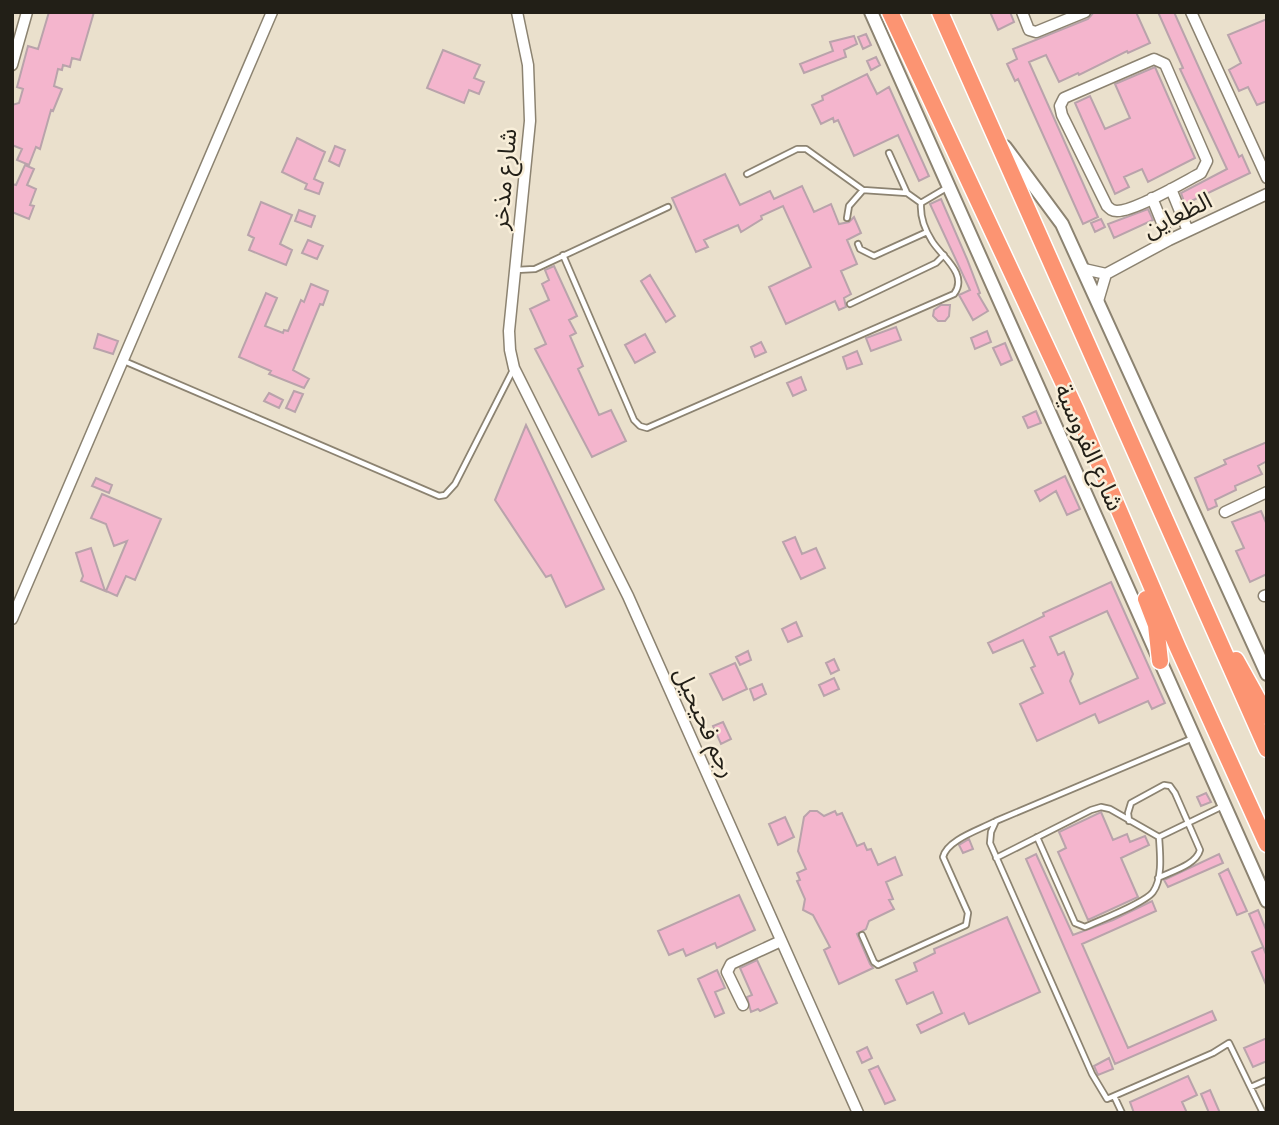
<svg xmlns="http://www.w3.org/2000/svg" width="1279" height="1125" font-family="'IBM Plex Serif','Noto Sans Arabic',serif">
<rect width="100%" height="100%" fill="#eae0cc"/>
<path fill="#f4b5cd" stroke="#b9a3ab" stroke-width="2" fill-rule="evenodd" d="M49,12H94L80,60L72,58L70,67L63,65L62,70L58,69L54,86L62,89L53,111L51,110L40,149L36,147L29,165L17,160L22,149L12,145V105L19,103L23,89L17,87L28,46L38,49Z
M990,12H1010L1014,22L998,30Z
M1094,12H1136L1150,43L1128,53L1127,51L1079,75L1078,73L1059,82L1046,55L1029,62L1098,217L1083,224L1018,79L1015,81L1007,64L1017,59L1013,49L1088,19Z
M1158,12H1174L1239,157L1242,155L1250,173L1185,204L1181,193L1227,169L1180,69L1183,68Z
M1267,19V101L1257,105L1248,87L1239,91L1229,70L1241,63L1228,35Z
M866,34L871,45L863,49L858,37Z
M854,36L857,44L844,50L846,57L804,73L800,64L833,51L830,42Z
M443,50L480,65L474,78L484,82L479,94L469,90L464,103L427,88Z
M876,57L880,65L871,70L867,61Z
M1155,67L1195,158L1148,182L1142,169L1124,177L1129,187L1115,194L1075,103L1090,96L1105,129L1130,118L1115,84Z
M867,74L877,94L889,87L929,176L919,181L898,135L854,156L838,120L834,122L833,118L821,124L812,105L823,100L822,96Z
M297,138L325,152L314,179L323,183L319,194L305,189L307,184L282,172Z
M335,146L345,150L339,166L329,161Z
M25,165L34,169L27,185L36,189L30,205L34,206L29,219L12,212V184L16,185Z
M725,174L740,205L770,191L774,199L802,186L814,212L831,204L839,224L849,222L854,217L861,233L847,240L857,264L841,271L851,294L844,298L846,307L839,310L835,301L786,324L769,287L811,267L783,206L761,216L762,219L741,232L738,225L704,240L708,247L696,252L672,198Z
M941,199L967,259L980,293L978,294L988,311L973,320L959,295L970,290L930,204Z
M261,202L292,215L280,244L292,250L286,265L249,250L254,238L248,235Z
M1148,209L1153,220L1114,238L1108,224Z
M299,210L315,216L311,227L295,221Z
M1101,219L1105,227L1095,232L1091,223Z
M308,240L323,246L317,259L302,253Z
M554,266L577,316L569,320L576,333L570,336L583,366L578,369L599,415L611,410L626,441L592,457L535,349L546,344L530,309L549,300L542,284L549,280L545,270Z
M650,275L675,316L666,322L641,281Z
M311,284L328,291L323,305L320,304L293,370L309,379L304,388L269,374L271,371L239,357L266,293L277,298L265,326L283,333L284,330L288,331L301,300L304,302Z
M941,305H950L949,316L945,321H938L933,316L934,310Z
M896,327L901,340L871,351L866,338Z
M987,331L991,342L975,349L971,338Z
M98,334L118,341L113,354L94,348Z
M645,334L655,352L635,363L625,345Z
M761,342L766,352L755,357L751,347Z
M1005,343L1012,360L1001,365L993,348Z
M857,351L862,364L847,369L843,357Z
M801,377L806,390L793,396L787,383Z
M294,391L303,394L295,412L286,408Z
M269,393L283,400L279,408L264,401Z
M1036,411L1041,423L1028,428L1023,417Z
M526,425L604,589L566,607L551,575L546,577L495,500Z
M1267,442V461L1258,466L1262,474L1235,486L1236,490L1215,500L1217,506L1208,510L1195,478L1226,464L1224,460Z
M1065,476L1080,509L1067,515L1056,491L1040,501L1035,491Z
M96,478L112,485L109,493L92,486Z
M102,494L161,519L135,580L126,576L117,596L106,591L127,541L114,546L106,524L91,518Z
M1261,511L1267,525V574L1250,582L1236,551L1244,548L1232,522Z
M795,537L802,554L816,548L825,568L801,579L783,542Z
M91,548L105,591L81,581L83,576L76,553Z
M1111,582L1165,703L1152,709L1148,701L1099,723L1095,714L1037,741L1020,704L1043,693L1031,668L1035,666L1023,640L993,653L988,643L1044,616L1043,613ZM1107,611L1138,678L1080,704L1070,681L1073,674L1064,652L1058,655L1050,637Z
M796,622L802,636L788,642L782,629Z
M748,651L751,660L740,665L736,657Z
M834,659L839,670L831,674L826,663Z
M735,663L747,689L723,700L710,674Z
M834,678L839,689L824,696L819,685Z
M762,684L766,694L754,700L750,689Z
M723,722L731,739L721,744L713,726Z
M1206,793L1211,802L1201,806L1197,797Z
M810,811H817L824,816L835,811L837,815L842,813L857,846L864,843L867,850L871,849L878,865L895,857L902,875L886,882L893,899L889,900L894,909L869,921L866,929L857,934L870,964L873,968L839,984L824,950L830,947L813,915L803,910L805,899L797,881L800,880L797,873L806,869L798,851L804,817Z
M1101,812L1113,840L1127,834L1130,842L1145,836L1149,845L1121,858L1138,897L1088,920L1058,852L1066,848L1059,832Z
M785,817L794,837L778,845L769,824Z
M969,839L973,849L963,853L959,845Z
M1036,854L1073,935L1113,920L1152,901L1156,911L1082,944L1128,1048L1212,1011L1216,1020L1115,1064L1026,859Z
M1219,854L1223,863L1168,887L1164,880Z
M1228,869L1247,911L1237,915L1219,874Z
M739,895L755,930L717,948L715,943L686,956L683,949L669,955L658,931Z
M1258,910L1267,932V956L1249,914Z
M1007,917L1040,992L969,1024L964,1013L921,1033L917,1025L942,1013L933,992L907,1004L896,980L917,971L914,963L935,953L934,949Z
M1263,947L1267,957V987L1252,952Z
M757,960L777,1003L760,1011L758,1009L751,1012L747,997L752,995L740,968Z
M717,970L725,988L715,992L724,1013L715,1017L698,979Z
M1267,1038V1061L1253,1067L1244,1048Z
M867,1047L872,1058L862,1063L857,1052Z
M1109,1058L1113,1069L1098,1075L1094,1066Z
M878,1066L895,1100L885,1104L869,1070Z
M1188,1076L1197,1095L1182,1102L1187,1113H1134L1130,1102Z
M1210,1090L1220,1113H1209L1201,1094Z"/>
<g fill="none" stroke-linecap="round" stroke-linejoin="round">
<defs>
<path id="service" d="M747,174L797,149H806L863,190
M921,203L948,187
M847,218L849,206L863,190L907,193
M858,244L860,249L874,256L927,232
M563,255L634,420L640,426L647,428L954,294C969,274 941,256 932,241C925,230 920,216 921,203L907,193L889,153
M516,270L535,269L668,207
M850,304L936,263L944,255
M124,361L439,496L445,495L455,484L513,370
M1193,738L996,821L991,832L990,843L1092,1074L1107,1099L1213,1053L1229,1043L1263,1113
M1129,821L1128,813L1131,803L1164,785L1170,786L1175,793L1200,850C1196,865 1172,871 1158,878
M1037,837L1075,923L1085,927C1100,920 1145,903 1153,892C1163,878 1160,853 1159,837
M996,858L1091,810L1101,807L1110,809L1159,837L1223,806
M862,935L874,962L878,965L966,925L968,913L943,857C947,840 979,830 994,822
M1251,1087L1267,1080
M1114,1096L1122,1113"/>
<path id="minor" d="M517,12L528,65L530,121L509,331L510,350L514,368L628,596L858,1113
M1022,12L1029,30L1036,32L1085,12
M1191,12L1267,178
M1154,59L1165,64L1207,161L1201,173C1184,182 1135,211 1117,211C1112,211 1110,209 1107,206L1062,115L1060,106L1064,98Z
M12,65L27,12
M1171,189L1188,231
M1152,198L1169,240
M1084,269L1106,274L1169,240L1267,194
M1098,301L1106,274
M1225,512L1267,492
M1264,596L1267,595
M12,619L272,12
M743,1005L727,972L731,964L781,941"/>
<path id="secondary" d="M871,12L1267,901
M1005,147L1062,224L1267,674"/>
<path id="trunk" d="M890,12L1076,410L1178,648L1267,844
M940,12L1267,749
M1146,599L1156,625L1160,661
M1236,660L1267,716"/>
</defs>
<use href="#service" stroke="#8c8371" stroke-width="8"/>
<use href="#minor" stroke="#8c8371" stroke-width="13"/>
<use href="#secondary" stroke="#8c8371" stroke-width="16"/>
<use href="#trunk" stroke="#fff" stroke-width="19"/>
<use href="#service" stroke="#fff" stroke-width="4.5"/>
<use href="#minor" stroke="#fff" stroke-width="10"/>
<use href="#secondary" stroke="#fff" stroke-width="12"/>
<use href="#trunk" stroke="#fc9472" stroke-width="16"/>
</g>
<g text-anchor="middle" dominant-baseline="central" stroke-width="5" stroke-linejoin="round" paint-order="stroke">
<g font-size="24" fill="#221f17" stroke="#f8eed9">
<text transform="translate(503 179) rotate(-85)">شارع مذخر</text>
<text transform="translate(1177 214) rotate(-26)">الظعاين</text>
<text transform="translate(1090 447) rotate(66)">شارع الفروسية</text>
<text transform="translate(706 722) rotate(66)">رجم فحيحيل</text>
</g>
</g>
<rect width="1279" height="1125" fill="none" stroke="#221f17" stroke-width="28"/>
</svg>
